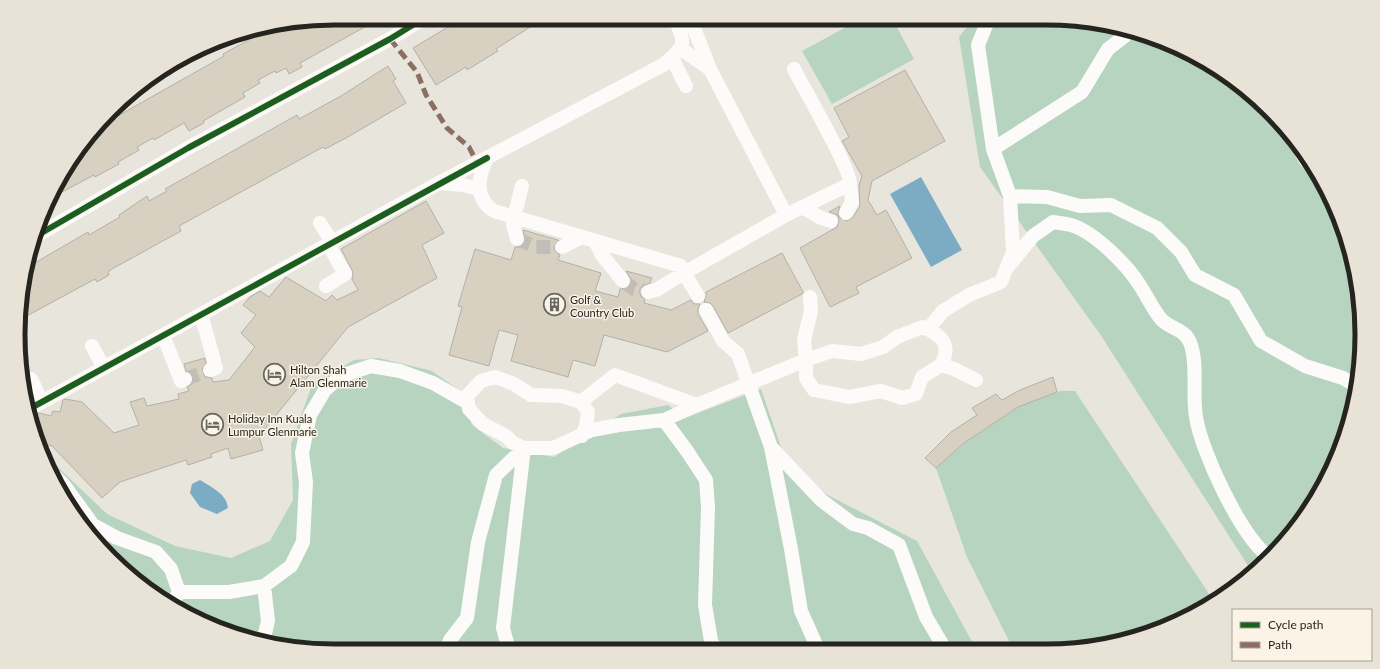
<svg xmlns="http://www.w3.org/2000/svg" width="1380" height="669" font-family="Lato,sans-serif">
<rect width="100%" height="100%" fill="#e8e5dd"/>
<path fill="#b6d4c0" d="M863,18H892L914,59L832,104L802,51Z
M974,18H1046L1107,24L1167,42L1222,71L1269,111L1309,159L1338,214L1356,273L1362,335L1356,396L1338,456L1296,527L1252,572L1100,334L980,167L959,37Z
M379,358L432,371L460,391L472,425L503,448L554,457L621,414L668,405L685,418L761,389L782,450L818,490L917,541L976,649L334,651L273,645L213,627L158,598L111,558L51,475L44,454L107,514L175,546L231,558L270,541L293,500L291,444L312,385L354,360Z
M1075,391L1213,600L1167,627L1087,648L1013,649L967,557L936,468C970,437 1011,403 1057,392C1062,390 1069,391 1075,391Z"/>
<path fill="#7cacc3" d="M921,177L962,250L931,267L890,194Z
M200,480C211,487 227,494 228,508L217,514L200,507L190,493L192,484Z"/>
<path fill="#d8d1c2" stroke="#b3b0aa" d="M334,18H381L300,63L302,67L289,74L286,68L276,73L275,71L258,80L260,83L243,93L245,97L203,121L204,123L189,131L184,123L154,140L153,138L137,147L139,150L118,162L119,164L95,177L94,175L53,197L61,176L93,130L224,56L223,54L269,29L281,27L283,30L293,25Z
M463,18H544L496,49L498,51L467,70L466,67L436,85L413,48Z
M388,66L396,79L393,81L406,103L346,138L325,149L323,147L179,226L181,231L112,269L108,272L109,275L97,282L95,279L23,318L26,268L88,232L89,235L120,217L119,215L147,196L149,201L167,191L165,189L297,115L299,119L341,96Z
M905,70L945,141L872,181L868,200L877,215L886,210L912,258L856,287L859,293L830,307L800,248L837,227L839,219L837,215L829,212L840,206L838,213L839,217L847,221L853,217L860,206L859,186L862,176L842,141L849,137L834,108Z
M426,201L444,233L422,245L437,278L348,327L259,436L263,450L231,459L228,448L211,454L212,457L188,465L186,460L120,482L102,498L52,446L41,443L33,416L39,413L51,416L53,411L60,412L63,400L65,399L82,402L114,433L139,425L130,402L144,398L147,406L179,399L178,394L189,391L187,387L192,384L193,379L192,375L186,371L184,364L205,358L206,363L202,369L205,377L212,378L213,382L229,380L255,347L241,333L256,315L243,305L250,297L260,291L269,297L286,277L326,301L332,295L337,300L358,290L352,279L353,274L352,270L341,249Z
M523,230L558,240L554,247L555,251L560,255L558,260L601,273L595,291L618,297L620,289L628,288L631,284V279L626,271L652,278L650,283L642,286L640,289V294L645,300L644,303L671,310L691,300L694,304H700L698,309V314L708,331L667,352L604,335L595,366L573,360L568,377L511,361L518,335L499,330L489,366L449,355L462,307L458,306L475,249L511,260L515,247H520L525,241Z
M782,253L803,292L802,294L728,333L713,306L710,303L704,302L706,296V292Z
M1053,377L1057,392L1018,407L964,443L936,468L925,458L951,432L977,415L972,408L996,394L1002,400L1020,390Z"/>
<g fill="none" stroke-linecap="round" stroke-linejoin="round">
<path stroke="#c1beb7" stroke-width="14" stroke-dasharray="14 7" stroke-linecap="butt" d="M517,239L536,247H562
M623,281L634,289L648,292
M185,379L210,370"/>
<path stroke="#fcfbfa" stroke-width="14" d="M690,18L710,69L786,215
M989,18L978,45L993,149L1082,92L1108,49L1125,36V30
M681,49L710,69
M672,58L686,86
M1296,143L1306,161L1312,165
M487,158C478,177 474,198 494,211L681,266L684,273L786,215L850,184C852,171 803,87 794,69
M439,183L463,185L479,189
M1010,196L1047,197L1080,206L1111,205L1157,228L1181,252L1195,275L1234,295L1261,341L1305,366L1343,378L1353,384L1356,391
M802,207L821,218L831,221
M846,213L852,202L850,184
M320,223L332,242
M38,235L188,148L390,39L424,18
M517,239L513,225L514,217L522,186
M595,241L602,255L623,281
M562,247L582,237
M1007,268L1033,236L1053,222C1060,223 1068,224 1074,226C1096,234 1127,265 1139,284C1146,294 1154,312 1162,320C1172,330 1186,329 1191,345C1198,367 1192,394 1196,417C1201,451 1241,536 1268,556
M326,286L345,274L328,244
M648,292L656,290L684,273L698,296
M810,297L811,311L804,340L806,360V378L814,390L849,397L881,391L902,398L916,394L922,377L941,365L954,369L976,380
M706,310L723,341L738,354L771,447L791,549L801,611L818,649
M201,314L216,368L210,370
M928,329L943,311L969,295L1001,282L1013,252L1010,196L993,149
M163,335L181,381L185,379
M92,346L104,368
M31,379L42,402
M581,402L615,375L697,405L806,360L832,351L861,354L883,347L897,337L923,327C942,335 952,345 941,365
M31,408L439,183L663,65C686,46 686,45 675,18
M664,420L687,451L706,480L708,507L705,605L711,641L716,650
M582,436L586,426L588,412L581,402L562,396L531,395L514,384L495,377L481,381L467,396L469,409L483,424L506,436L513,443L524,448H553L592,430L619,425L664,420L697,405
M771,447L821,500L853,524L868,528L899,545L926,617L945,649
M49,470L64,485L93,525L117,538L156,552L171,569L179,592H229L264,586L291,566L303,542L306,482L302,453L310,415L325,390L341,376L371,366L400,371L433,383L468,403
M172,605L179,592
M263,642L268,621L264,586
M509,650L503,628L524,448
M446,651L450,640L467,618L478,542L496,475L524,448"/>
<path stroke="#8d6e63" stroke-width="5" stroke-dasharray="10 5" stroke-linecap="butt" d="M390,39L417,72L426,95L447,128L469,147L477,163"/>
<defs>
<path id="cycleway" d="M38,235L188,148L390,39L424,18
M31,408L487,158"/>
</defs>
<use href="#cycleway" stroke="#faf3e6" stroke-width="8"/>
<use href="#cycleway" stroke="#1b5e20" stroke-width="6"/>
</g>
<defs>
<symbol id="building-ring" viewBox="-11 -11 22 22"><circle r="9.5" fill="#faf3e6" stroke="#6a6862" stroke-width="1.5"/><path d="M-4-6H4V6H1V3H-1V6H-4ZM-2.5-4.3h1.7v1.8h-1.7ZM.8-4.3h1.7v1.8H.8ZM-2.5-1h1.7V.8h-1.7ZM.8-1h1.7V.8H.8Z" fill="#6a6862"/></symbol>
<symbol id="hotel-ring" viewBox="-11 -11 22 22"><circle r="9.5" fill="#faf3e6" stroke="#6a6862" stroke-width="1.5"/><path d="M-6-4.5h1.5V1H6V5H4.5V3h-9V5H-6ZM-4 0a1.8 1.8 0 1 1 3.6 0ZM.5 0V-2.5h3Q6-2.5 6 0Z" fill="#6a6862"/></symbol>
</defs>
<g fill-rule="evenodd">
<use href="#building-ring" x="542" y="292" width="25" height="25"/>
<use href="#hotel-ring" x="262" y="362" width="25" height="25"/>
<use href="#hotel-ring" x="200" y="412" width="25" height="25"/>
</g>
<g text-anchor="middle" dominant-baseline="central" stroke-width="3" stroke-linejoin="round" paint-order="stroke">
<g font-size="11" fill="#26241f" stroke="#faf3e6" text-anchor="start">
<text x="570" y="299">Golf &amp;<tspan x="570" dy="13">Country Club</tspan></text>
<text x="290" y="369">Hilton Shah<tspan x="290" dy="13">Alam Glenmarie</tspan></text>
<text x="228" y="418">Holiday Inn Kuala<tspan x="228" dy="13">Lumpur Glenmarie</tspan></text>
</g>
</g>
<path d="M0 0H1380V669H0ZM334 25H1046A309 309 0 0 1 1355 334V335A309 309 0 0 1 1046 644H334A309 309 0 0 1 25 335V334A309 309 0 0 1 334 25Z" fill="#e9e2d6" fill-rule="evenodd"/>
<path fill="none" stroke="#26241f" stroke-width="5" d="M334 25H1046A309 309 0 0 1 1355 334V335A309 309 0 0 1 1046 644H334A309 309 0 0 1 25 335V334A309 309 0 0 1 334 25Z"/>
<rect x="1232" y="609" width="140" height="52" fill="#faf3e6" stroke="#a5a096"/>
<rect x="1240" y="622" width="20" height="6" fill="#1b5e20" stroke="#a5a096"/>
<text x="1268" y="629" font-size="12" fill="#26241f">Cycle path</text>
<rect x="1240" y="642" width="20" height="6" fill="#8d6e63" stroke="#a5a096"/>
<text x="1268" y="649" font-size="12" fill="#26241f">Path</text>
</svg>
